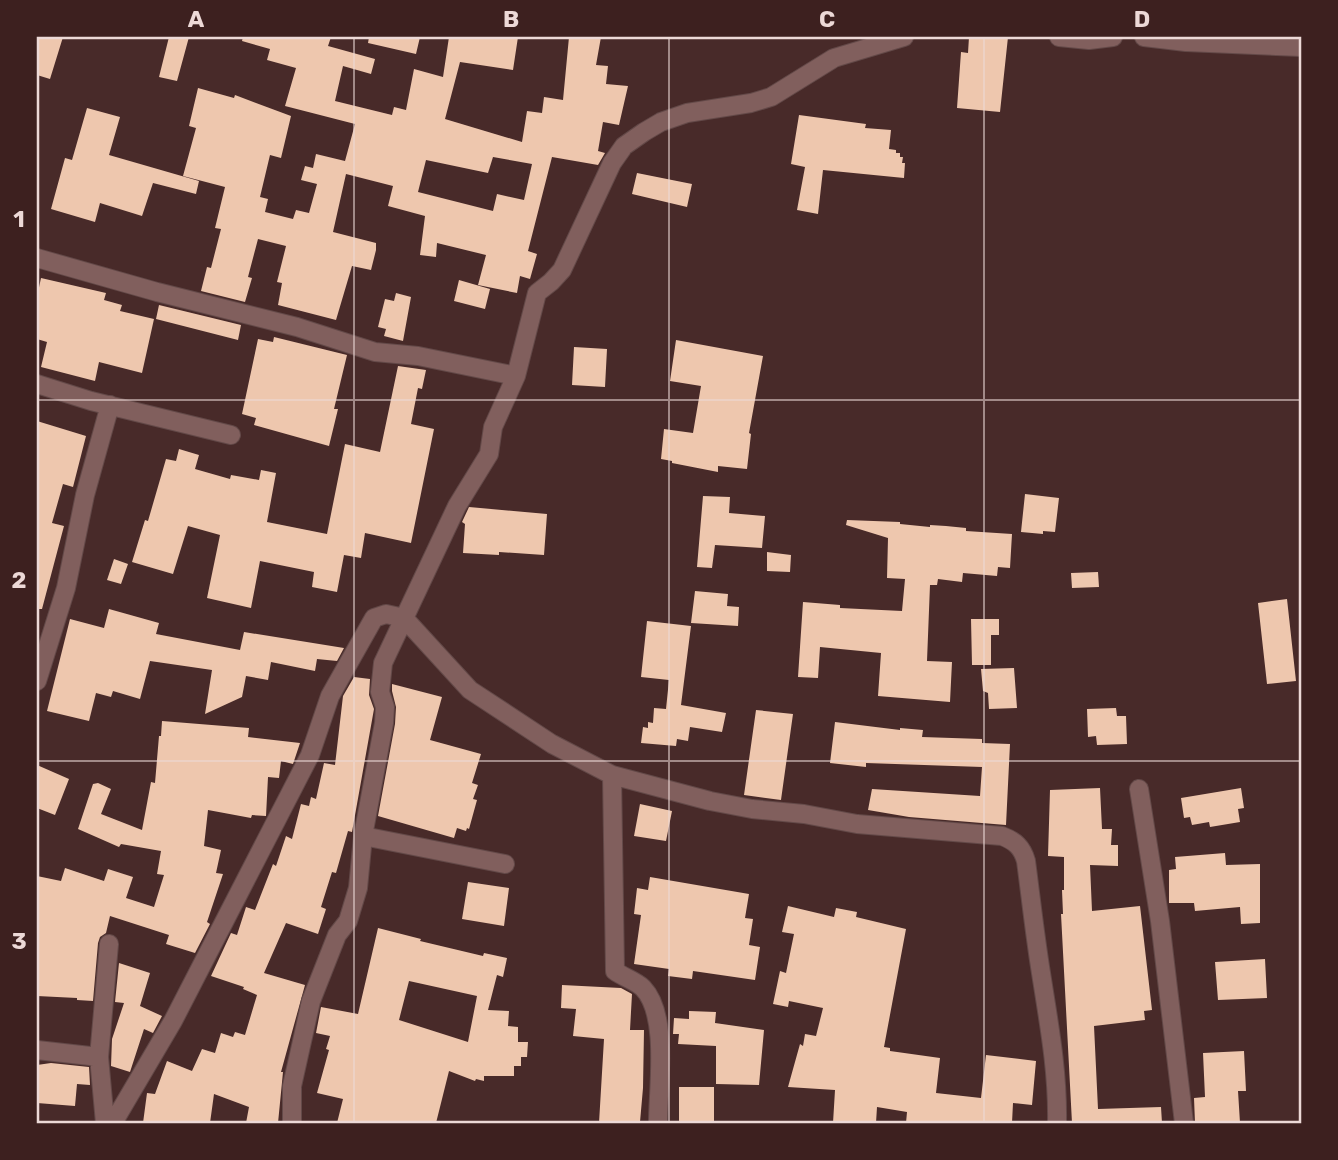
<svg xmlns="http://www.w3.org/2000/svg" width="1338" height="1160" font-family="Rubik,sans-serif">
<rect width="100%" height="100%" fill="#482a29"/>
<path fill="#eec7ae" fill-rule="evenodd" d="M37,37H63L50,79L37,75Z
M169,37H189L177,81L159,77Z
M243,37H331L328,46L375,59L371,74L343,66L335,101L392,115L394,107L406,110L414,69L443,77L449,37H518L513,70L460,62L445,119L522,142L527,111L542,113L544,97L563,100L569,37H601L596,65L608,66L606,84L628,86L619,125L603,122L598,151L605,153L598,165L552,157L528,251L537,254L530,279L520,276L517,293L478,285L486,255L437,243L436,257L420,255L425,216L388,206L393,186L346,174L333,232L376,243V250L371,270L352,266L336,320L278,305L282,283L277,282L286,246L258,239L248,277L252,278L245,302L201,291L207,267L211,268L221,229L215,228L225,187L183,176L196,128L189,126L198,88L234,98L235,95L291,116L281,158L270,155L260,197L268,199L265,212L293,219L296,210L309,213L317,184L301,180L305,166L313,168L316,154L345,161L355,124L285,106L296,68L267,60L270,49L242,41ZM493,157L532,164L524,200L497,194L493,211L418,192L426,160L488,173Z
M369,37H420L416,54L368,43Z
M969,37H1008L1000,112L957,108L961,52L968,53Z
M87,108L120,117L109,155L199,181L196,194L153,183L142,216L100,203L95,222L51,209L65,158L72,160Z
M799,115L866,124L865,128L891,130L889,149L896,150V153H900V157H903L902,163H905L904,178L823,170L818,214L797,210L805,167L791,164Z
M637,173L692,184L687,207L632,194Z
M41,278L106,293L104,300L122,305L120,311L154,319L142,373L99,362L95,381L41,367L47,342L37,339V297Z
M459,280L490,289L485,309L454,301Z
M396,293L411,297L403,341L384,336L386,329L378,327L385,299L394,301Z
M159,305L241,325L238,340L156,319Z
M274,337L347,355L334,409H338L329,446L254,425L256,418L242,414L258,339L273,342Z
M676,340L763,356L749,433L751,434L747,469L718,466V472L672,463V461L661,459L664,429L693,433L701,386L670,381Z
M574,347L607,349L605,387L572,385Z
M398,366L426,370L422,389L418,388L411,424L434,429L411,543L365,533L361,558L344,555L337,592L312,587L314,572L260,561L251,608L207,598L220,535L188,526L173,574L132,562L145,520L148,521L166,459L176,461L179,449L199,455L195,469L230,479L231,475L259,480L261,470L276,473L267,522L327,534L345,444L380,452Z
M37,421L86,436L73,487L63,484L52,523L64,526L42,609H37Z
M1025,494L1059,498L1055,532L1043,531V534L1021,532Z
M703,496L730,497L729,513L765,516L762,548L715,545L712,568L697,567Z
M469,507L547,514L544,555L499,552V555L463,553L465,524L462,522Z
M847,520L900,522V524L930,527V525L946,526L966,528V531L1012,534L1010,568L998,567L997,576L963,573L962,582L938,579L937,585H930L927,661L952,662L950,702L878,696L881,653L820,647L818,678L798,677L803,602L840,605V608L902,611L905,579L887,578L888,538L846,525Z
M767,552L791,555L790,572L767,571Z
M114,559L128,564L121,584L107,580Z
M1098,572L1099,587L1072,588L1071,573Z
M695,591L728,594L727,606L739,607L738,626L691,623Z
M1287,599L1296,681L1267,684L1258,603Z
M109,609L159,623L156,634L240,650L244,632L344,648L337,661L317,659L315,671L271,662L268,680L246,676L242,697L205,714L212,670L150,661L140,699L113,691L111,697L96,693L89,721L47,711L70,619L104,628Z
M971,619H999V635H991V665H972Z
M647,621L691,626L681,705L726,713L722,732L690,727L688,741L677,739L676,746L641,743L643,727L648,728V722L653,723L654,708L666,709L669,680L641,677Z
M1014,668L1017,708L989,709L988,693L983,691L981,669Z
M354,677L370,679L369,695L374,709L352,832L348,831L336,873L332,872L321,907L326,909L318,934L286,923L264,973L305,985L281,1072H283L278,1123H246L249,1107L214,1094L210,1123L191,1121L189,1123H143L147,1093L155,1094L167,1061L192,1071L202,1049L215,1053L221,1033L233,1037L235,1032L245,1035L257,995L243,989L244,987L211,976L231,933L237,935L246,907L255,910L273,864L276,866L286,836L292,839L301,804L309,806L311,797L316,799L324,763L335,765L343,696Z
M392,684L442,697L430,740L481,754L472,783L478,785L473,799L477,800L469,829L467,828L466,831L457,828L454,838L378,816L395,724L396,707L392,691Z
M1116,708L1117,716H1126L1127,744L1097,745L1096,736L1088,737L1087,709Z
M756,710L793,714L781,800L744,795Z
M162,721L249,728L248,737L300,743L293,764L281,761L279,778L268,777L266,816L252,815L251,818L208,810L204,846L221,850L216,873L223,874L207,922L210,924L195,953L166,944L169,935L110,916L106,933L100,937L98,943L93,1001L77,1000V998L37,996V876L61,881L65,868L104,881L108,869L133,877L126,898L154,907L164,875L157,874L161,851L121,844L119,847L78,829L93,784L98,783L111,789L101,814L142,830L151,782L155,783L159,736H161Z
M835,722L900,730V728L923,730L922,737L982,739V743L1010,744L1006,825L909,817L868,810L872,789L980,796L982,767L866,763V767L830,763Z
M37,765L69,779L55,815L37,808Z
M1100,788L1102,829H1112L1111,845H1118V866L1090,865L1092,911L1140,906L1152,1010L1144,1011L1145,1020L1094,1026L1098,1109L1161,1107L1162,1123H1072L1061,914H1063L1062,890H1064V857L1048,856L1050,790Z
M1241,788L1244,808L1238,809L1240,822L1210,827L1209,822L1192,825L1190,817L1184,818L1181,798Z
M640,804L672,811L666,841L634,836Z
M1225,853L1226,865L1260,864V923L1241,924L1240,907L1195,911L1194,903H1169V870L1176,869L1175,857Z
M650,877L749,894L745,918L753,919L749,945L760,947L755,980L693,971L692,979L668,976L669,969L634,964L641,915L634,914L637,888L648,890Z
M468,882L509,888L504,926L462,919Z
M788,906L834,917L836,908L857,912L856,917L906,929L884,1047L890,1048V1051L940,1058L936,1093L981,1098L986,1055L1036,1061L1032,1105L1013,1103L1012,1123H906L907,1112L877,1107L876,1123H833L835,1090L788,1087L800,1044L803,1046L805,1034L816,1036L823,1008L789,1001L788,1007L773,1004L780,971L786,973L794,934L782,932Z
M378,928L421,939L420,941L483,956L484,953L507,958L503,977L497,975L488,1010L509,1011L508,1026L518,1027V1042H528L527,1057H521V1066H514V1076H484V1081L476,1079L475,1081L449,1071L436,1123H337L343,1099L317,1093L329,1050L326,1049L330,1036L316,1033L321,1007L358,1014ZM409,981L477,996L468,1042L399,1020Z
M1265,959L1267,998L1218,1000L1215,962Z
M119,963L150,973L140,1006L162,1016L153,1033L144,1029L130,1072L111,1066L112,1039L124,1003L115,1002Z
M562,985L621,988L632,994L630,1030H644L643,1088L640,1122L625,1121V1123H599L604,1039L573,1036L576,1009L561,1008Z
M689,1011L716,1012L715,1023L764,1030L759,1085L716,1084V1046L678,1044L679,1034H673L674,1018L689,1019Z
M1244,1051L1246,1091H1238L1240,1123H1195L1194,1098L1205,1097L1203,1053Z
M51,1063L89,1067L90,1085L77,1084L75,1106L37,1103V1065Z
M679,1087H714V1121L679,1123Z"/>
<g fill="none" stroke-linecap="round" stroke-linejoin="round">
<defs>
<path id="street" d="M1059,37L1089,40L1113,37
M1144,37L1186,42L1301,47
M37,258L157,292L297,327L375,352L418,356L516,376L537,293L551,282L562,270L612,163L624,146L644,132L661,122L687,113L751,103L771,97L834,58L904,37
M37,384L91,401L231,435
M37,681L66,588L85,495L110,405
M612,775L615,971C623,977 636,981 643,988C669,1015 658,1087 658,1123
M1139,789L1160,921L1184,1123
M363,836L505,864
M37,1050L99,1057
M105,1123L99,1057L109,944
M113,1123L173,1021L310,755L330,696L374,618L386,614L404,618L470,690L552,744L612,775L710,801L752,809L804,814L857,824L1002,836C1015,841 1022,847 1026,861C1031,899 1035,936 1041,973C1049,1024 1058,1072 1057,1123
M292,1123V1086L311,1001L337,935L348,921L358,888L363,836L384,723L385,707L380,692L383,663L457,506L489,454L493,427L516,376"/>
</defs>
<use href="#street" stroke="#634948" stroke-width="20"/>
<use href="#street" stroke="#815f5d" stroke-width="18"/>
</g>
<path fill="none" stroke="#edd9d7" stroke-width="2" stroke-opacity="0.55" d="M354,37V1123M669,37V1123M984,37V1123M37,400H1301M37,761H1301"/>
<rect width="1338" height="1160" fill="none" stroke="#3d201f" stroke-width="77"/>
<rect x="38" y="38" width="1262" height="1084" fill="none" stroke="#edd9d7" stroke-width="2.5"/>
<g font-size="23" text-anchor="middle" font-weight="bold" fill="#edd9d7">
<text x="196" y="27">A</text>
<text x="511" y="27">B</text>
<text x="827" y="27">C</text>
<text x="1142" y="27">D</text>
<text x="19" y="227">1</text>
<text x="19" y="588">2</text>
<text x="19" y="949">3</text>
</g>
</svg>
